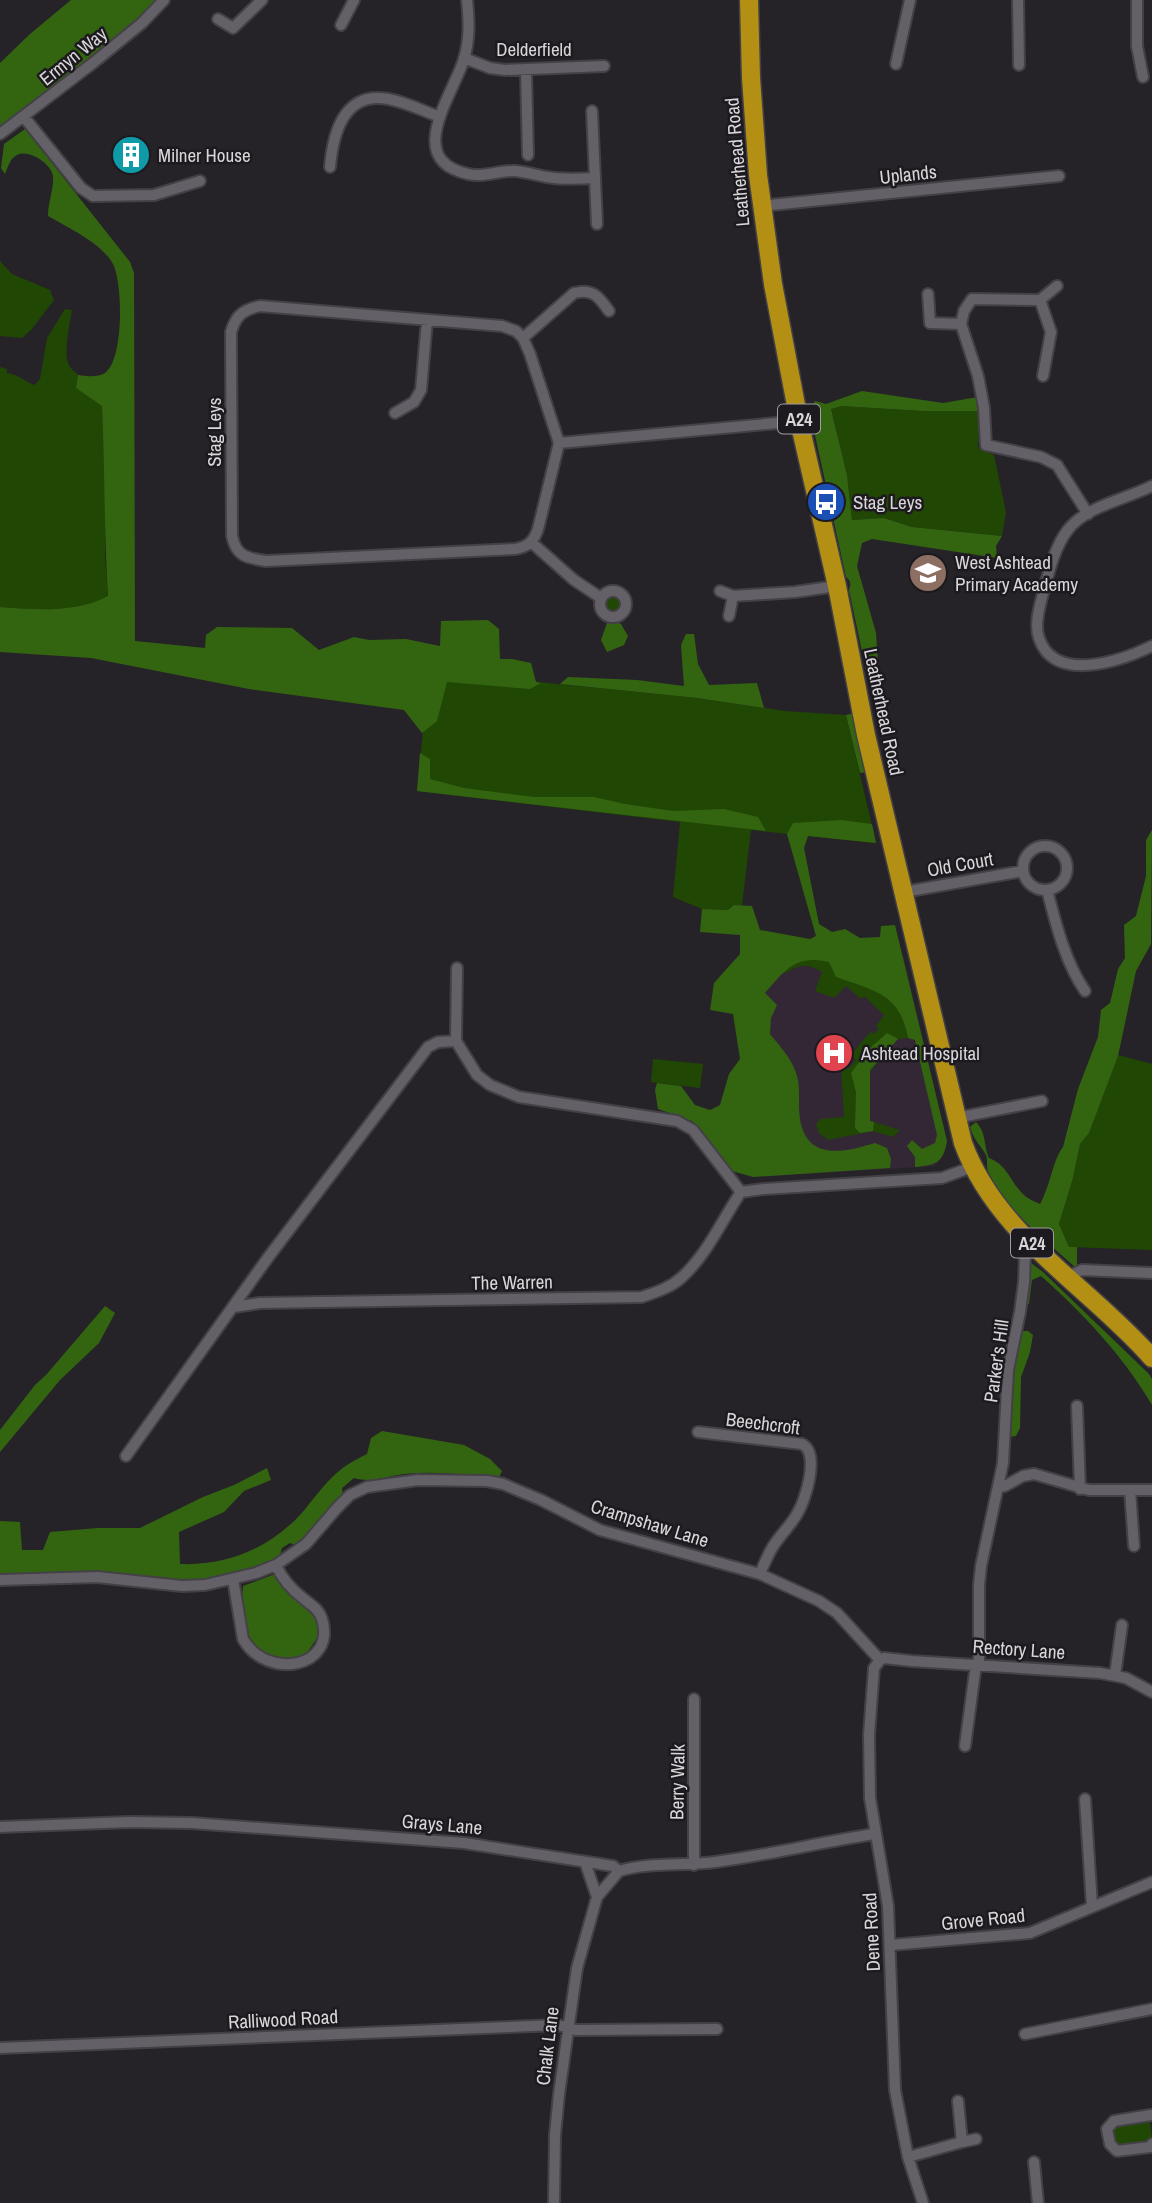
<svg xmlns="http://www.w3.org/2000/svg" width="1152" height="2203" font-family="'Archivo Narrow',sans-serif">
<rect width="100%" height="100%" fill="#262328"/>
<path fill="#332735" d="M740,935L903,955L947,1141L945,1151L941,1159L934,1166L753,1177Z"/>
<path fill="#204703" d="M0,261L12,274L50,290L54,300L32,329L22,338L0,336Z
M65,309L72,310C70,324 62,356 70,367C71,369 77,373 78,375L76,388L102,405L106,482L105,557L108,597C77,613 35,610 0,607V367L7,369V373C20,375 25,382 35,385L40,379L47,338Z
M841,406L923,411H980L978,447L994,455L1006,512L1002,536L912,527L884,518L852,520L847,475L831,408Z
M605 604a8 8 0 1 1 16 0a8 8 0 1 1-16 0Z
M429,671L697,698L785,711L846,715L876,843L751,830L742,905H734L728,910L702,909L673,897L680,822L417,791Z
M814,958L830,962L880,993L896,1005L905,1021L908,1038L898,1039L870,1071V1121L900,1130L893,1137L873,1131L828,1140L819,1133L816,1125L820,1119L844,1117L841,1066L843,1065L848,1069L856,1060L851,1055L871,1031L874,1034L879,1029L876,1026L884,1015L864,996L861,999L846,986L834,998L815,991L822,972C807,963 800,965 785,973L783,972L794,964Z
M1118,1055L1152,1064V1250L1069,1247L1059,1224L1073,1178L1080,1144L1089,1133Z
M653,1059L703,1064L700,1088L651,1082Z
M1148,2120L1150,2122L1152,2138L1147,2143L1118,2146L1112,2141L1111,2131L1117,2124Z"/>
<path fill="#336511" d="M71,0H161L0,131V63L30,34Z
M25,129L130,262L134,273L135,641L205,648L206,635L217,627L292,628L319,650L354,637L369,640L406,639L440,646L441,621L488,620L499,629L500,659H512L531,663L536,682L541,683L530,689L447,682L437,721L422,733L404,710L249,689L91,658L0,652V607C33,610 78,613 108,596C104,533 105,469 102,406L76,388L78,375C86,376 97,378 105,373C124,360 123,283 113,264C103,244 67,227 48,216C48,203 54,189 53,176C51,163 28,149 17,155C10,158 8,167 5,174L1,168L4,144Z
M862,391L943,403L978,397L980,411H923L841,406L831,409L847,475L852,520L884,518L912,527L1002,536L996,546L997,558L872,539L862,543L857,566L876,633L880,693H875L870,689L849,590C851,584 851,581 846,577L810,412L815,401L826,404Z
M613,621L621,624L628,636L624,645L607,652L601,640L607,623Z
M686,634H694L698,664L709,685L757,683L764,708L697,698L560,684L568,677L637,680L684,686L681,645Z
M855,713L867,772L860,773L846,715Z
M420,753L430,759V779L464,788L534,797H594L625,804L673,811L724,809L758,817L766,831L417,791Z
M841,820L872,824L876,843L808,836L804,848L819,924L832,932L845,929L860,938L880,937L881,926L895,925L947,1141C943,1164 935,1165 915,1167V1157L907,1146L912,1140L922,1149L935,1143L937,1135L915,1040L908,1038C900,993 874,991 836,977L829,962C796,954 785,970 765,993L777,1005L771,1018L770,1034C782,1049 794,1061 798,1080C800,1093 798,1106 800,1119C807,1162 845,1152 875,1143L887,1148L891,1159L890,1168L753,1177L732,1171L707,1137L692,1121L658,1109L655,1090L657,1083L681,1086L695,1105L710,1110L720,1105L729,1074L740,1059L733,1014L710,1010L714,983L740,954V935L700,932L702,909L728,910L734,905L752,906L760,930L810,939L816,936L787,834L793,823Z
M1152,830L1151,944L1136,971L1118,1056L1089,1133L1080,1144L1073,1178L1059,1224L1069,1247H1077V1265L1075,1267C1046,1241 1004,1208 988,1171C986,1166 988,1160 986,1155C980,1144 974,1141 970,1127L976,1122C987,1134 983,1144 989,1158C1008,1165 1011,1184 1025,1196C1029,1199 1035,1202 1040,1204C1050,1187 1053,1159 1063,1147L1078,1089L1098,1037L1101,1010L1110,1003L1118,969L1125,958L1124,925L1136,916L1146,876V840Z
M887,1033L898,1039L870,1070V1121L874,1122L873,1131L860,1133L855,1128L856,1092L851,1073L869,1049Z
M1031,1263L1043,1272L1149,1374L1152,1379V1405C1124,1357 1083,1313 1041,1276L1032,1280L1029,1304L1024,1305L1027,1265Z
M105,1306L115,1313L99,1343L60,1380L0,1452V1430L35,1385L46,1375Z
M1021,1331H1028L1033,1335L1030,1352L1021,1377L1020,1428L1016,1436L1008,1437L1011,1381Z
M382,1431L464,1445L490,1459L502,1471L498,1479C467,1474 435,1471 403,1474C385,1477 372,1483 354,1478L342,1488L343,1496L314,1526L299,1546L290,1543L282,1548L279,1558L230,1577L193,1582L0,1576V1521L20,1522L22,1550H43L50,1532L98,1528H140L203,1497L234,1485L267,1468L271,1480L244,1491L224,1512L179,1532L180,1564C226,1566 268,1549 300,1515C314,1499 326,1480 344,1467C351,1462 359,1458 367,1454L371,1438Z
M275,1574L317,1616L319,1635L303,1659L279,1662L250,1643L242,1600L243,1586Z"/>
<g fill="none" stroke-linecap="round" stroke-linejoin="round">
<defs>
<path id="minor" d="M467,0C469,20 470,39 464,59C453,95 403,160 468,174C484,178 499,170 515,171C526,172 536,175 547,177C563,180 579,179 595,178
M1018,0L1019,65
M1137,0V46L1143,77
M218,19L233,28L262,0
M341,25L354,0
M464,58L490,68L505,70L604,66
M896,64L910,0
M526,70L528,155
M592,111L597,224
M24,117L81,188L93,196L154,195L200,181
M0,134L93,63L142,23L164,0
M330,167C333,133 344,91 388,99C406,102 423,111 440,117
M761,206L1059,176
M928,294L930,323L961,324
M1040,300L1057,286
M260,306L502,326L516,331L523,338L530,354L559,443L538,529C534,541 528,547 515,549L266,561C246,558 236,556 232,536L231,332C236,315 243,310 260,306Z
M523,338L574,293C593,288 599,297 609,311
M1043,376L1051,332L1040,300L972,299L964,311L961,324L978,376L984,408L986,445L1041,457L1057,465L1088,514
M395,413L414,402L421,390L427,320
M559,443L799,421
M1152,486C1127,499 1085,506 1067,531C1055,547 1049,571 1044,590C1040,604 1034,625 1039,638C1054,684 1121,661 1152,646
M531,542L574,580L601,598
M600 604a13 13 0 1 1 26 0a13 13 0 1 1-26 0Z
M720,591L733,596L729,616
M733,596L795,592L837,586
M1023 868a22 22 0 1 1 44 0a22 22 0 1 1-44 0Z
M1047,890C1056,924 1065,962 1085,991
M904,892L1023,871
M457,968L456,1041L477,1075L490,1085L519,1097L677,1121L693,1130L741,1192
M956,1118L1042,1101
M1067,1277L1082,1270L1152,1273
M234,1307L260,1303L642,1297C656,1292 670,1288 681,1278C707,1255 722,1220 741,1192L764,1189L942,1178L972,1167
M1077,1406L1080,1489
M698,1432L802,1444C820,1453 806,1500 797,1514C791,1525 781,1534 774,1545C768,1554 764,1564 760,1574
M126,1456L267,1259L428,1047L438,1042L456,1041
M999,1487L1005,1486L1023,1476L1034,1474L1089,1490H1152
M1130,1490L1134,1546
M233,1579L243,1639C267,1681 337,1668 322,1619C319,1609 311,1605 304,1599C292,1590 282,1579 276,1565
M0,1580L97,1577L182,1586L205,1585L256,1573L276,1565L306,1544L337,1508L350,1495L367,1487L418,1480L487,1481L503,1484L541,1500L600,1530L760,1574L819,1601L837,1613L880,1660
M880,1660L874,1668L869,1735L870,1798L888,1906L895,2090L908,2157L923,2203
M880,1660L884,1658L912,1661L1100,1673L1126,1678L1152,1692
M979,1664V1585L981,1566L1003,1463L1008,1370L1020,1312L1024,1282L1025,1254L1031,1243
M1115,1675L1122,1625
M965,1746L976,1664
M1085,1799L1092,1906
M0,1827L129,1822L192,1823L464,1843L613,1866L619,1871
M585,1862L597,1897
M694,1865V1699
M619,1871C648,1862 685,1866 715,1862C769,1855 821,1842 874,1834
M891,1945L1030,1933L1152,1882
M1025,2034L1152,2009
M0,2048L558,2025L576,2030L717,2029
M1151,2115L1114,2121L1107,2129L1110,2144L1117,2151L1150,2147L1152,2144
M962,2142L976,2139
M908,2157L962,2142L958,2101
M1034,2162L1038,2203
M554,2203L555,2135L559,2094L577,1968L597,1897L619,1871"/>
<path id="trunk" d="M749,0L751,78L758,175L773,284L799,421L837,586L866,735L963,1143C997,1236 1089,1286 1152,1358"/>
</defs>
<use href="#minor" stroke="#434145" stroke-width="14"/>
<use href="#trunk" stroke="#434145" stroke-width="21"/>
<use href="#minor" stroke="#646067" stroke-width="10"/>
<use href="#trunk" stroke="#b38f14" stroke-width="18"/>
</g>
<defs>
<symbol id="building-disc" viewBox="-11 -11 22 22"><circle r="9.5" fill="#0f9aa8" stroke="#1d1a1f"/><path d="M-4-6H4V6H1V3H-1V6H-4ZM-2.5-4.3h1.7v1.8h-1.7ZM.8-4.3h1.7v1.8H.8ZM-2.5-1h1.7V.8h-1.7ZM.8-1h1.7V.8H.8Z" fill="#fff"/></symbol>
<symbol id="bus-disc" viewBox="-11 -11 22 22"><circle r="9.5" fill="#1a4fb4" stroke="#1d1a1f"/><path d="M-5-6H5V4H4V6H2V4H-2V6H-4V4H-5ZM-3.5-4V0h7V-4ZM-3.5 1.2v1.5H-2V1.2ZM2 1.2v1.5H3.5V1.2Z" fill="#fff"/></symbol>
<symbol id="school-disc" viewBox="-11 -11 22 22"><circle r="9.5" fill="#8d6e63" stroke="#1d1a1f"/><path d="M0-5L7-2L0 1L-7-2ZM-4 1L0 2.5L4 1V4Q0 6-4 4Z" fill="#fff"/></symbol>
<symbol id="hospital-disc" viewBox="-11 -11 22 22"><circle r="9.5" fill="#e0444e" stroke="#1d1a1f"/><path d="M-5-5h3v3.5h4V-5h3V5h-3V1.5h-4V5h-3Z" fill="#fff"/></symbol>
</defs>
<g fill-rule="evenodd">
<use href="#building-disc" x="109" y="133" width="44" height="44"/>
<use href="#bus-disc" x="804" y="480" width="44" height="44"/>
<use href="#school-disc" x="906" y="551" width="44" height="44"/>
<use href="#hospital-disc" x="812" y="1031" width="44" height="44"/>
</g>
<g text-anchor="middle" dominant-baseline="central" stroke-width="5" stroke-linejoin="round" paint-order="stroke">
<g fill="#1d1a1f" stroke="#a09ea1" stroke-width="2">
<rect x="778" y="404.5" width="42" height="29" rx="5"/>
<rect x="1011" y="1228.5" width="42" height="29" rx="5"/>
</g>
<g font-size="18" font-weight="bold" fill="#d8d6d9">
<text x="799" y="419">A24</text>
<text x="1032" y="1243">A24</text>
</g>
<g font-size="19" fill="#d8d6d9" stroke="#1d1a1f">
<text x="534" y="49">Delderfield</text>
<text transform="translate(73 56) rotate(-39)">Ermyn Way</text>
<text transform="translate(737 162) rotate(-95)">Leatherhead Road</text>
<text transform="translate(908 174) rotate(-6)">Uplands</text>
<text transform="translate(214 432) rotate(-90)">Stag Leys</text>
<text transform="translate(884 712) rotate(78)">Leatherhead Road</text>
<text transform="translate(960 864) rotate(-10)">Old Court</text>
<text transform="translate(512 1282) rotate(-1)">The Warren</text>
<text transform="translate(996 1361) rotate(-82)">Parker's Hill</text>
<text transform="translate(763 1423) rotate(7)">Beechcroft</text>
<text transform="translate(650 1523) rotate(17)">Crampshaw Lane</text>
<text transform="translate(1019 1649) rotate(4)">Rectory Lane</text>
<text transform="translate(677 1782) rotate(-89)">Berry Walk</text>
<text transform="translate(442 1824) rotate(5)">Grays Lane</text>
<text transform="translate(983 1919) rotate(-6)">Grove Road</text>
<text transform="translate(871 1932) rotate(-93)">Dene Road</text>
<text transform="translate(283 2019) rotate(-3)">Ralliwood Road</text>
<text transform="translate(547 2046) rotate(-83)">Chalk Lane</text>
</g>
<g font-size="19" fill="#d8d6d9" stroke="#1d1a1f" text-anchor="start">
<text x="158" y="155">Milner House</text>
<text x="853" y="502">Stag Leys</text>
<text x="955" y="562">West Ashtead<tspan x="955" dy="22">Primary Academy</tspan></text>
<text x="861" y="1053">Ashtead Hospital</text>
</g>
</g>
</svg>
